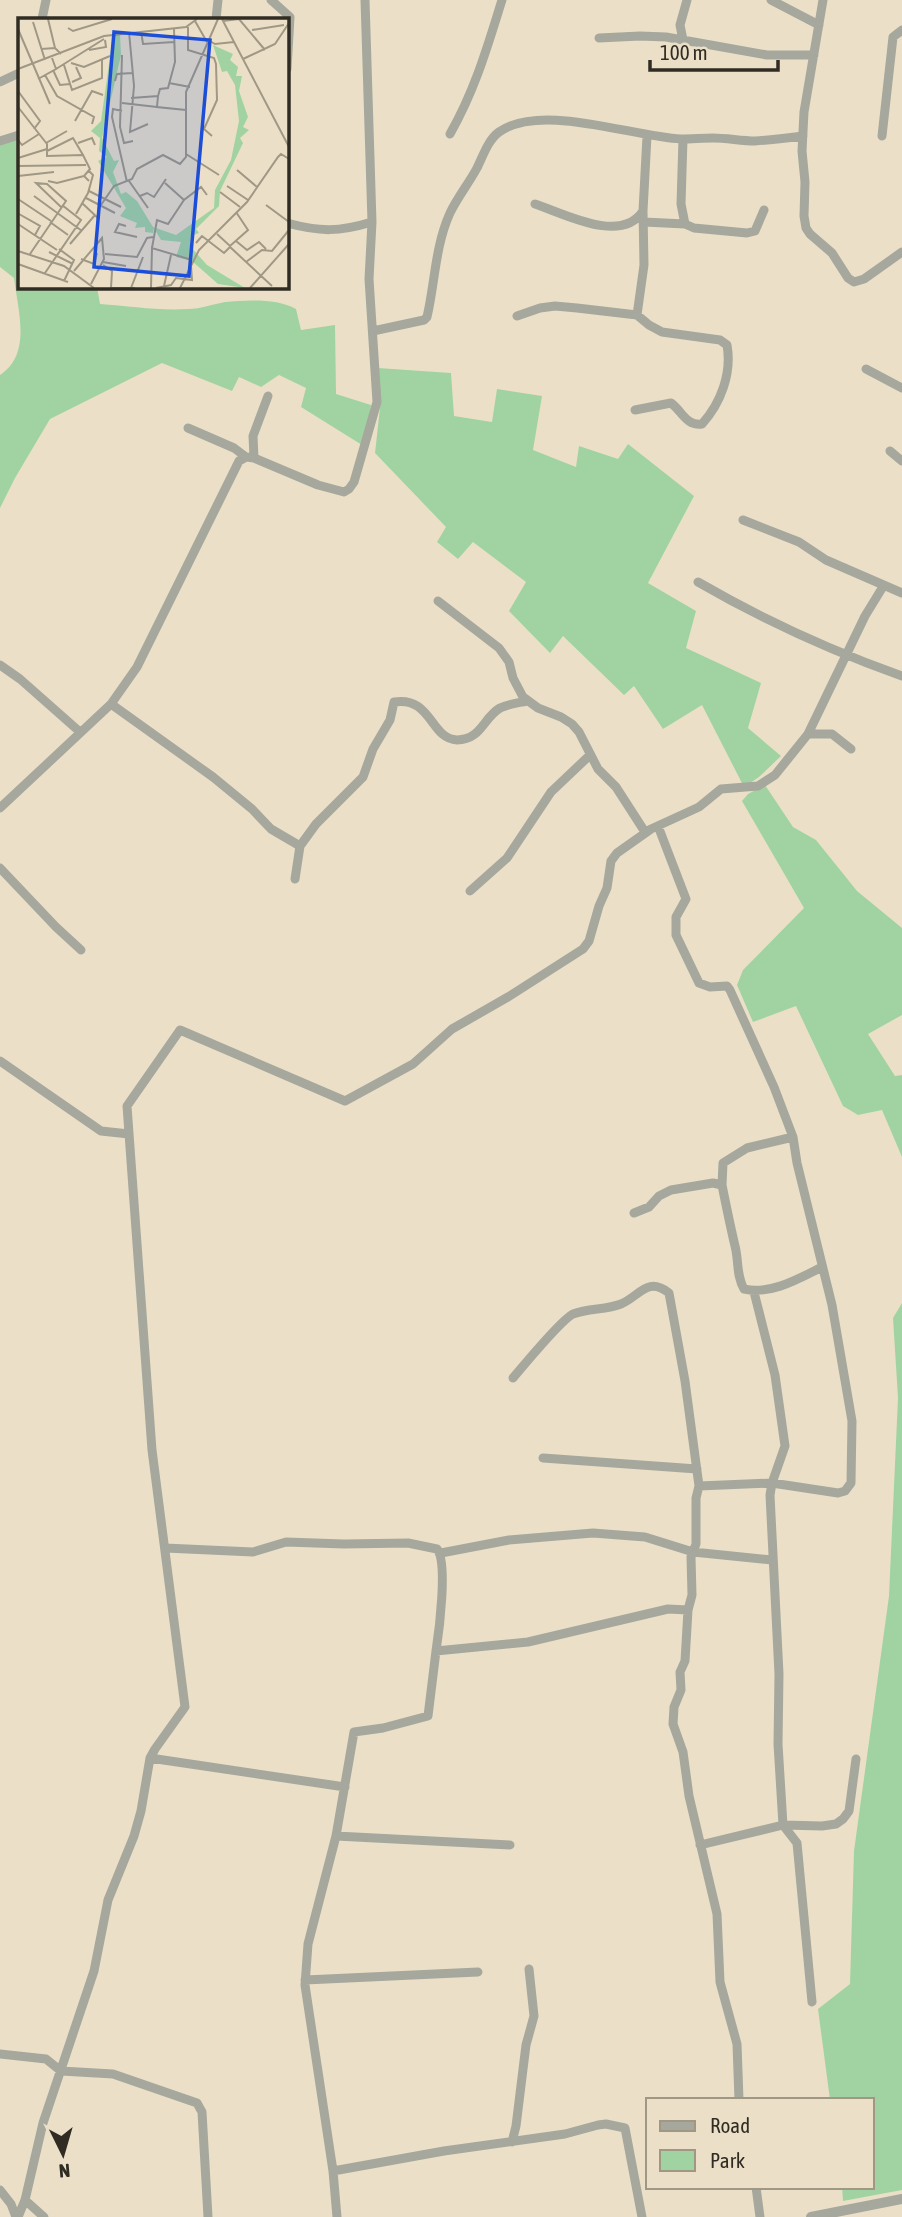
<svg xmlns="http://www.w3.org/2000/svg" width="902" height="2217" font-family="'Asap Condensed',sans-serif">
<rect width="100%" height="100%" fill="#ebe0c7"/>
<path fill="#a1d3a2" d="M19,139V287H97L100,304C129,306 159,311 188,309C201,309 213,304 225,302C246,300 277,298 296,309L301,330L335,325L336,394L371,405L369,424L362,445L301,407L306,388L279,375L261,387L239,377L232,391L162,363L50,419L15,478L0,508V375C32,354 18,311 14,278L0,267V143Z
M378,368L451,373L454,416L492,422L497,389L542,396L533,450L576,467L579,446L618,459L628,444L694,496L648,583L696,611L686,648L761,683L748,728L781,756L759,777L744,787L702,705L663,729L634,686L624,695L563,636L550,653L509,611L526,582L473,542L458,559L437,542L446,527L375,453L380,408Z
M765,785L793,827L816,840L857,891L902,928V1015L868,1034L895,1076L902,1075V1157L882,1110L858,1115L843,1106L796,1006L753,1022L737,985L743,970L804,908L742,801L748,794Z
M902,1303V2190L843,2201L842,2187H872V2100H830L818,2009L850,1984L854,1851L889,1596L898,1398L893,1318Z"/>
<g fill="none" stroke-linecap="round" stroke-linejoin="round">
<path stroke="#a6a89d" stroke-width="9" d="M271,0L290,17L287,69
M771,0L819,25
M823,0L804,112L802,151L805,182L804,216L806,228L810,234L832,253L848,278L854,282L864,279L902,252
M42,19L46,0
M216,19L218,0
M599,38L640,36L666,37L767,55H814
M683,40L680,25L687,0
M0,82L19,73
M450,134C475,90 487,48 502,0
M882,136L893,37L902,30
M683,139L681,204L685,224
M0,141L19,135
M535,204C563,213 621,245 643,211
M644,222L685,224L694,228L747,233L755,231L764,210
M287,223C320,232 339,232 372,222L365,0
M637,315L644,265L643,211L647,136
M517,316L540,308L555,306L577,308L637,315L649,325L662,332L720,340L727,345C732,373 721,403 702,424C686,426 682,411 671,403L635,410
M373,331L424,320L427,317C435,283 435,246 450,213C457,198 469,183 477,168C483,156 488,140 499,132C541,102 633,137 681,139C692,139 702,138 713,138C727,138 741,141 755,141C771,140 787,138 803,136
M866,369L902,388
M188,428L234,448L246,457
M890,451L902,461
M254,458L253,436L268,396
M743,520L799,542L826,560L902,593
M698,582C762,619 832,651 902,676
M438,601L499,648L509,662L513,678L523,697L538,708L561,717L572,724L579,732L598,769L616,787L645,832
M0,665L20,679L80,732
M111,704L213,777L252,809L271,829L300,846
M808,734H832L851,749
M0,808L111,704L137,667L239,461L246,457L254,458L318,485L344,492L349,489L354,482L377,402L369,279L372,222
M658,826L686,899L676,917V935L699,983L710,987L727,986L730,990L774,1087L793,1137L797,1163L832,1305L852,1421L851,1483L845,1491L838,1493L772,1483L699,1486
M0,868L56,927L81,950
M295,879L300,846L316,824L363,777L373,749L390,720L394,702C432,696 430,739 457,740C481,740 483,718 500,708C508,704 518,703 527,701
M470,891L507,858L551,792L590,755
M0,1061L101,1131L129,1134
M722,1185L723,1163L747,1148L793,1137
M634,1213L649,1207L659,1196L671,1190L713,1183L722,1185C726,1205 730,1225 735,1246C739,1261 736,1275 744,1289C771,1295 798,1279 822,1267
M754,1292L775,1375L785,1446L772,1483L770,1495L779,1674L778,1744L783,1825L797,1843L812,2002
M513,1378C524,1365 561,1320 573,1314C589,1308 606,1310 621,1304C640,1296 647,1276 669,1293L685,1381L699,1486L696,1498V1544L691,1557L692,1595L688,1610L685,1661L680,1672L681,1690L674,1707L673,1724L683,1752L689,1796L717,1914L720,1982L737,2044L739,2100
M543,1458L697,1469
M165,1548L253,1552L286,1542L344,1544L408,1543L437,1549C448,1562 439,1632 436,1651
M441,1553L509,1540L593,1533L645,1537L693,1552L772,1560
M150,1758L345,1787
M336,1836L510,1845
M700,1845L783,1825L822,1826L836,1824L843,1819L849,1811L856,1759
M305,1980L478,1972
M0,2054L46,2059L61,2071L113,2074L197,2103L202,2112L208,2217
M512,2142L516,2126L526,2045L534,2016L529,1969
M333,2171L444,2151L565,2134L598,2125L606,2124L625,2128L642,2217
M756,2187L760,2217
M0,2190L11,2204L16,2217
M25,2200L44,2217
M18,2217L25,2200L43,2123L94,1971L108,1900L134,1836L141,1811L150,1758L155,1749L185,1707L152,1450L127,1106L180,1030L345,1101L413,1064L452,1029L508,997L583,949L589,941L599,906L607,888L611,861L617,853L651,829L699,807L721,789L758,786L775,775L808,734L865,616L884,585
M337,2217L333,2171L305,1985L308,1944L336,1836L354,1732L383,1728L428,1716L436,1651L528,1642L668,1609L688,1610"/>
<path stroke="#a6a89d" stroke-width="10" d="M811,2217L902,2199"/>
</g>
<g transform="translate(18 18)">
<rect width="271" height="271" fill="#ebe0c7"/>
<path d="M102,16L103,37L84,120L96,143L101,142L95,154L103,176L108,174L119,183L135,209L158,217L196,190L197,172L213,142L221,103L217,67L209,53L204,54L195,27L215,36L212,42L220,49L218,58H224L221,73L230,99L225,109L231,112L222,120L225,125L202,173L201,188L178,211L181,215L173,218L172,228L189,247L227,270L200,266L174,243L158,239L163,224L143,222L136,210L135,215L127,214V209L117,210L119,205L102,198L108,190L80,143L89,139L81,133L82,120L73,113L83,103L95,17Z" fill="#a1d3a2"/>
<path fill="none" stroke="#a09885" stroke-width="2" d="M30,1L37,30M204,1L271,129M177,3L189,24M205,3L221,1L247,32M15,4L27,42M170,9V32L196,40L198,46L199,82L186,111L194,118M50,10L55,13L94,1M0,11L32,86M234,12L266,7M123,13L125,26L156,24M111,14L116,68L112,114L130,106M190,22L197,26L216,24M23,31L37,30L43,36M71,32L88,29L87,22M104,37L102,109L106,125L115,123M225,41L257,26L271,5M53,45L66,49L92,38M46,47L54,72L84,60V41M0,51L86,18L168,9L179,1M38,51L86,21M35,52L42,67L52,66M27,57L39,78L76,99L74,106M20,61L38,51L34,40M97,63L99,56L114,55M54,64L63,60L58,49M151,65L172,69M0,73L22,103L16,111M140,78L139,89L168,92M113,80L140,78L142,71L150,70L157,44L156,11M104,85L139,89M0,89L29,126V138L65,137L72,151L66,158L71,163M104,93L95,91L94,99L109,164M57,103L74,73L85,77M0,122L4,127L21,116M28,125L49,113M60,125L74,120L77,127M29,133L55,120L65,137M168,136L201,157M0,140L29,131M0,148L68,147M219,152L239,169M0,158L36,154M30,163L39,165L66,158M111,163L130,190M147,165L166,182M209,168L230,182M71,173L103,189M202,174L222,189M16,178L64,213M122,178L129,175L136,179L148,161M68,180L97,195M0,181L33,203M64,185L81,201M83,187L96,168L114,161L119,151L145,137L162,146L168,139V74L200,1M248,187L271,204M1,196L22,208L17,217M58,196L70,175L75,157L71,153M32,204L50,217M0,206L39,232M108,208L101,206L97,214L119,219M199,216L212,228L230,212L218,194M218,223L229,232L241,224L248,231M178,225L184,218L206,235L212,229L254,268M52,226L77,197M134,230L139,202L150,206L166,182L183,169L189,177M41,231L56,242L46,263M0,233L46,248L76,270M31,234L55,246M12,236L48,183L29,166L18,165L43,189M87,236L119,239L129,220L135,219M63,241L76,246L79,235M85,244L108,248M228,244L244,232L254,233L271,212M0,246L50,264M85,247L94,253L93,270M56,253L84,220L86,241L73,266M27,255L63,202L44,187M146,268L153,237M94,270H117M113,270L125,239M133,270L134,230L174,242M138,270L153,267L158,260L174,262L173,248M162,270L181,232L229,184L260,139L263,136L271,141M232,270L271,226"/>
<path fill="#1d4ed8" fill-opacity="0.15" stroke="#1d4ed8" stroke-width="3.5" d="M96,14L192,22L171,258L76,249Z"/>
<rect width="271" height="271" fill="none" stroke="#302c23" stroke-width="3.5"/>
</g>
<rect x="646" y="2098" width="228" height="91" fill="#ebe0c7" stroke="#a09885" stroke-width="2"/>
<rect x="660" y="2121" width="35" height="10" fill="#a6a89d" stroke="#a09885" stroke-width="2"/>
<text x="710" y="2133" font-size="21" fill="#302c23">Road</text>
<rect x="660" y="2150" width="35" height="21" fill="#a1d3a2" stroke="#a09885" stroke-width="2"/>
<text x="710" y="2168" font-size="21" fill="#302c23">Park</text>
<g transform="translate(63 2154) rotate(175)" stroke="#ebe0c7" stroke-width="5" paint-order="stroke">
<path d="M0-5L12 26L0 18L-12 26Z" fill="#302c23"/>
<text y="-10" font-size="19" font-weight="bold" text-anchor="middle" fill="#302c23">N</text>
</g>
<path d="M650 60v10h128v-10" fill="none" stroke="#302c23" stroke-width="3.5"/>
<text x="660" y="60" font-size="21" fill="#302c23" stroke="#ebe0c7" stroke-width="5" paint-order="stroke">100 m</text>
</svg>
